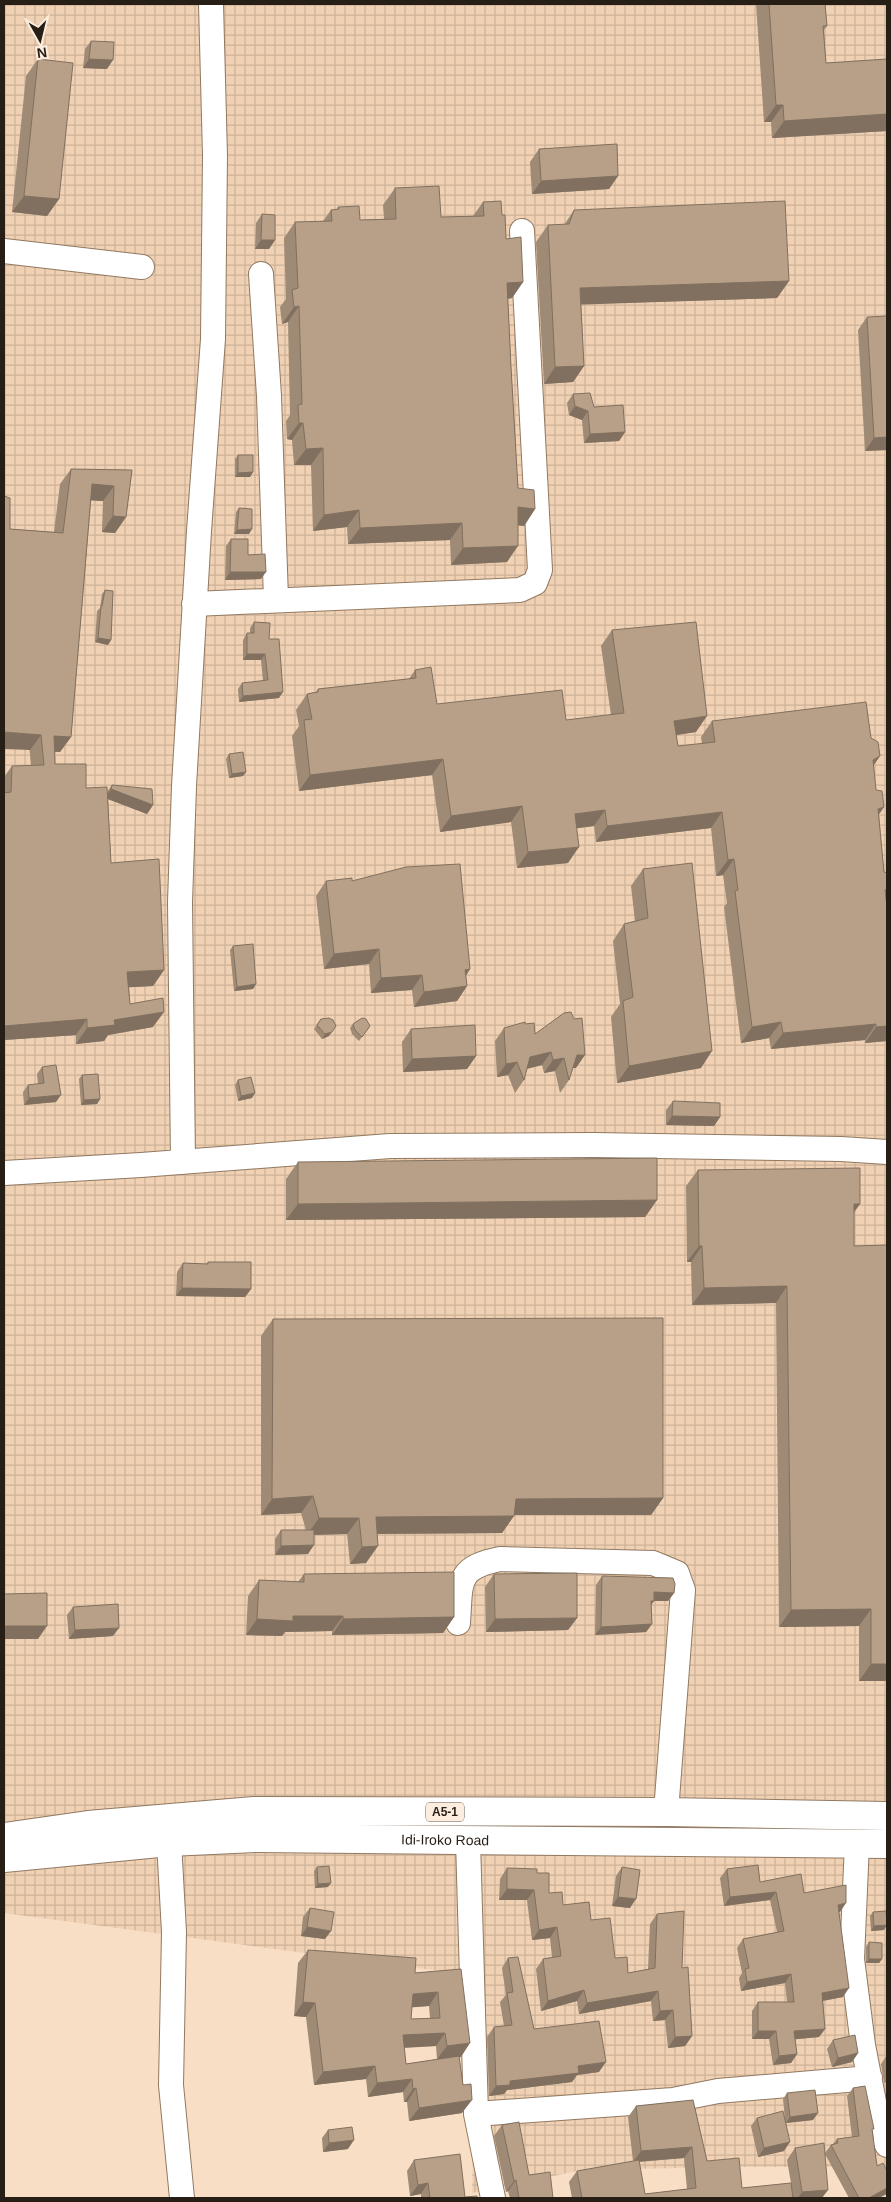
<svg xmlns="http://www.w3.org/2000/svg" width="891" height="2202" font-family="Arial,sans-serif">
<defs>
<pattern id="industrial-grid" width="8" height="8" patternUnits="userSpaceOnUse" patternTransform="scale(1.25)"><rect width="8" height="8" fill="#f0d1b3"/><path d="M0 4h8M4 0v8" fill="none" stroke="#ceb399"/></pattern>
</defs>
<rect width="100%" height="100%" fill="#f8dec5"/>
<path fill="url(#industrial-grid)" d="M4,4H887V2167H731L582,2170L472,2193L475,2040L463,1974L4,1913Z"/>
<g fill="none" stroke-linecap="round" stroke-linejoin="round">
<defs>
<path id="minor" d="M4,251L142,267
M261,274L269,396L276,599
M194,604L520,590L535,583L540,570L522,231
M183,1162L180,902L184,786L199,531L213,339L215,156L211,4
M4,1173L141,1165L390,1146L594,1145L841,1149L887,1152
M458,1623C461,1583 455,1568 500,1559L653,1563L677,1573L683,1590L666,1812
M468,1841L476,2114L493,2198
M169,1842L174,1932L171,2085L182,2198
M857,1843L852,1959L863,2045L879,2128L887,2145
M476,2114L673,2100L718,2091L870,2078"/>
<g id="highway">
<path d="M4,1837L88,1825L254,1811L666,1812L887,1816"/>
<path id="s1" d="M4,1858L169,1842L256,1838L887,1844"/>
</g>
</defs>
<use href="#minor" stroke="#917962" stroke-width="26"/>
<use href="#highway" stroke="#917962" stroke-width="30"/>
<use href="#minor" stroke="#fff" stroke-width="24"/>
<use href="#highway" stroke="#fff" stroke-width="28"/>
</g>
<path fill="#9e8a75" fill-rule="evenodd" d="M756,4H825L827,26L824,30L826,63L887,59V131L772,138L771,122H764Z
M91,41L107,69L83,68L85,49Z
M38,59L59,199L47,216L12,212L26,76Z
M539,149L618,176L609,189L532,194L530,162Z
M395,188L441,217L473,216L483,202L502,215L506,239L523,282L512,298L508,299L511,367L518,488L535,509L524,526L518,525L507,562L451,565L450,540L348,544L347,527L313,531L311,465H294L292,440L287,439L286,421L290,415L288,322L282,324L280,307L286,299L284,238L295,222L323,221L331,210L337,209L338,207L360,220L384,219L383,205Z
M574,210L789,281L777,298L581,304L584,366L573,382L544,384L536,242L548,225H564Z
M262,214L275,240L269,249H255L256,223Z
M867,317L887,450L865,451L858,330Z
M573,394L594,407L625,432L619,441L584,443L582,420L569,415L567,403Z
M238,455L253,472L250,477H235V459Z
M71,469L132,470L126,517L115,533L102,532L103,501L91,500L71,737L60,752H54L55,764L86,788L107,792L112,785L153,805L147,814L108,799L111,863L164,970L153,986L129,987L130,1004L153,1027L108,1035L104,1041L76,1044V1035L4,1040V777L12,766H31L10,529L54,532L60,484Z
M239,508L249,534H234L236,512Z
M231,539L248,555L261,579L225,580L226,546Z
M105,590L111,640L108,645L95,642L97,611L100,608L102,594Z
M254,622L269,639L279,698L239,702L238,689L242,683L263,681L261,660H243V640L247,633H250V628Z
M612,630L696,732L676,735L678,746L702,744L701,737L712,721L871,738L880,756L873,766L876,790L884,807L879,814L884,872L887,873V894L886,896L887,907V1041L865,1043V1040L771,1049L769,1038L741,1043L724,907L727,903L723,875L716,876L711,828L596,842L594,826L577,828L568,863L517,868L511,822L440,832L432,775L299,791L292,736L299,726L296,710L307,694L316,692L318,689L409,679L415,670L437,704L566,720L611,715L601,646Z
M229,754L246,772L243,776L229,778L226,759Z
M643,869L701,1068L617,1083L611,1017L620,1004L613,941L624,924L635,921L631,886Z
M326,881H352L470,969L466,976L467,986L457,1001L414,1007L412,990L371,993L369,964L324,969L316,896Z
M233,946L256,984L253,989L234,991L230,950Z
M321,1019L329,1036L322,1039L314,1029Z
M353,1024L370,1026L359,1041L352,1034L350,1028Z
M525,1024L576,1068H573L569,1080L560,1093L555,1071L544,1073L542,1065L527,1069L524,1080L515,1093L508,1075L497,1077L495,1041L504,1028Z
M411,1029L476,1056L467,1069L403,1072L402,1042Z
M42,1067L56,1102L24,1105L23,1092L28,1085L38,1084L37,1074Z
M82,1075L100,1099L97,1104L81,1105L79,1079Z
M238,1080L252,1098L238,1101L235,1085Z
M673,1101L720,1117L714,1126L666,1125V1110Z
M298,1162L657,1200L645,1217L286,1220V1179Z
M698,1170L860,1204L854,1212V1246L887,1681H859V1626L779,1627L776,1303L692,1305L691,1262H687L686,1186Z
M208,1262L251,1289L245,1297L176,1296L177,1272L183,1263L206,1264Z
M273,1319L663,1498L651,1515H514L502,1533L377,1534L366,1563L350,1564L347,1534L314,1535L308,1554L275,1555V1539L281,1530H306L301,1513L261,1515V1336Z
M304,1574L454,1617L443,1633L332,1635V1631L285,1632L282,1636L246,1635L248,1596L259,1580L298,1582Z
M494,1574L577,1618L568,1630L486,1632L485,1587Z
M602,1576L674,1593L668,1601H654L651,1605L652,1624L646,1632L595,1635L596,1585Z
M73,1607L113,1636L69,1639L67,1615Z
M317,1867L328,1887L315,1888L314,1871Z
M622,1867L630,1908L612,1906L616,1876Z
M507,1868L537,1873L549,1893L563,1905L591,1920L615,1958L628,1973L648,1969L650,1924L657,1914L682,1968L692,2036L685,2046L668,2048L665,2020L653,2021L651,2001L579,2014L577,2001L541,2011L536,1969L543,1959L552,1957L550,1938L532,1940L527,1900H499L500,1879Z
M727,1869L760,1882L804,1893L840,1912H839L843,1997L823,2001L825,2029L819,2037L795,2039L797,2054L791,2063L773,2065L769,2039H752V2011L758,2002H787L785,1983L741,1991L739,1978L742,1973L737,1948L743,1939L777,1932L770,1900L724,1906L720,1878Z
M310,1908L325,1939L301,1936L303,1917Z
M873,1912L884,1930L871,1931L870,1916Z
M869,1942L882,1959L879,1963H866V1947Z
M308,1950L415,1973L461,1969V2057H459L462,2113L409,2121L407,2102H404L403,2092L368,2097L366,2079L314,2085L306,2017L294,2016L298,1963ZM429,2006L430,2018L411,2019L412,2007ZM436,2046L437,2059L445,2058L406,2064L404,2048Z
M508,1958L534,2029L599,2072L577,2075L572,2082L507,2090L504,2094L489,2096L487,2037L494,2027L504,2026L500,2002L506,1995L502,1968Z
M833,2040L858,2053L852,2062L832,2067L827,2049Z
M887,2055V2082L884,2083L881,2064Z
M853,2088L873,2132L879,2198H849L825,2154L822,2198H572L569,2182L577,2171L633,2161L628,2117L636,2106L693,2100L707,2161L742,2188L791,2183L787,2160L795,2148L825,2153L831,2145L833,2144L837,2139L852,2137L847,2096ZM684,2158L687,2189L645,2194L639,2162Z
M787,2093L813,2120L786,2123L784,2151L758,2157L751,2126L757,2118L785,2119L783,2099Z
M502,2125L529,2175L553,2198H510L508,2191L506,2192L494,2136Z
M328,2130L348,2149L323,2152L322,2138Z
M414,2160L465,2197L477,2198H421V2194L410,2196L407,2171Z"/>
<path fill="#81705f" d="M89,59L113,60L107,69L83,68Z
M776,105H783L771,122H764Z
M887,114V131L772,138L784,121Z
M618,176L609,189L532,194L541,181Z
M24,196L59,199L47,216L12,212Z
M261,240H275L269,249H255Z
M789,281L777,298L569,305L580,288Z
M523,282L512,298L496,300L507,283Z
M299,306L288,322L282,324L294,307Z
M584,366L573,382L544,384L555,367Z
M575,406L588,411L582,420L569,415Z
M299,423H303L292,440L287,439Z
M625,432L619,441L584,443L590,434Z
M887,437V450L865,451L874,438Z
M323,448L311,465H294L306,449Z
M253,472L250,477H235L238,473Z
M92,484L114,486L103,501L81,500Z
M518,507L535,509L524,526L507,524Z
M359,510L347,527L313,531L324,515Z
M113,516L126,517L115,533L102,532Z
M462,523L450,540L348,544L360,528Z
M252,529L249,534H234L237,530Z
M518,546L507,562L451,565L463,548Z
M230,572H266L261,579L225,580Z
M98,638L111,640L108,645L95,642Z
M247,654H265L261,660H243Z
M283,692L279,698L239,702L243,696Z
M707,716L696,732L663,737L674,721Z
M4,732L41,735L30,750L4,749Z
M54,736L71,737L60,752L43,751Z
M880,756L869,772L873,760Z
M443,759L432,775L299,791L310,775Z
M246,772L243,776L229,778L232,774Z
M111,789L153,805L147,814L105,798Z
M522,806L511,822L440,832L451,816Z
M884,807L873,823L878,809Z
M605,810L594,826L564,830L575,814Z
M722,812L711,828L596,842L607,826Z
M579,847L568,863L517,868L528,852Z
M734,859L723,875L716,876L728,860Z
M379,949L369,964L324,969L334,954Z
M470,969L460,984L465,970Z
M164,970L153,986L117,988L127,972Z
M422,975L412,990L371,993L381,978Z
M256,984L253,989L234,991L237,987Z
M467,986L457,1001L414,1007L424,992Z
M164,1012L153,1027L108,1035L104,1041L76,1044L87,1028L114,1020Z
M87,1019L76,1035L4,1040V1026Z
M781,1022L769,1038L741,1043L752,1027Z
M876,1024L865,1040L771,1049L783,1033Z
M887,1026V1041L865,1043L876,1027Z
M332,1032L329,1036L322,1039L325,1034Z
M712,1051L701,1068L617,1083L629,1066Z
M551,1052L542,1065L521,1070L530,1057Z
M577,1055H585L576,1068H568Z
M476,1056L467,1069L403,1072L412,1059Z
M564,1058L555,1071L544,1073L553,1060Z
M517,1062L508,1075L497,1077L506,1064Z
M255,1093L252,1098L238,1101L241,1096Z
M61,1095L56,1102L24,1105L29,1098Z
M100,1099L97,1104L81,1105L84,1100Z
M672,1116L720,1117L714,1126L666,1125Z
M657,1200L645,1217L286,1220L298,1204Z
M854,1204H860L848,1220Z
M699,1246H702L691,1262H687Z
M787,1286L776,1303L692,1305L704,1288Z
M182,1288L251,1289L245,1297L176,1296Z
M313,1496L301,1513L261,1515L272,1499Z
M663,1498L651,1515H504L516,1499Z
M514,1516L502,1533L365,1534L376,1517Z
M319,1518H359L347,1534L307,1535Z
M314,1545L308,1554L275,1555L281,1546Z
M378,1546L366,1563L350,1564L362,1547Z
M654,1592L674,1593L668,1601H654L648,1609Z
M871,1609L859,1626L779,1627L791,1610Z
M293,1616H343L332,1631L285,1632L282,1636L246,1635L257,1619Z
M454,1617L443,1633L332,1635L343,1619Z
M577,1618L568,1630L486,1632L495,1619Z
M652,1624L646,1632L595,1635L601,1627Z
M4,1626H47L38,1639H4Z
M119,1628L113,1636L69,1639L75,1630Z
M871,1664H887V1681H859Z
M331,1883L328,1887L315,1888L318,1884Z
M507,1889L534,1890L527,1900H499Z
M776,1892L770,1900L724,1906L730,1897Z
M618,1897L636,1899L630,1908L612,1906Z
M846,1903L840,1912L832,1913L838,1905Z
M887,1925L884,1930L871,1931L874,1926Z
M307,1927L331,1931L325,1939L301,1936Z
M557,1927L550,1938L532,1940L539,1930Z
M869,1959H882L879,1963H866Z
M791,1974L785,1983L741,1991L747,1982Z
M849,1988L843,1997L816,2002L822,1993Z
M584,1990L577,2001L541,2011L548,2001Z
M658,1991L651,2001L579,2014L587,2003Z
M438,1992L429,2006L404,2008L413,1994Z
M303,2002L315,2003L306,2017L294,2016Z
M673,2010L665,2020L653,2021L660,2011Z
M825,2029L819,2037L788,2040L794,2031Z
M758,2031H776L769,2039H752Z
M445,2033L436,2046L393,2048L403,2035Z
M692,2036L685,2046L668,2048L675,2037Z
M470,2043L461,2057L437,2059L447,2046Z
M858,2053L852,2062L832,2067L838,2058Z
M797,2054L791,2063L773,2065L779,2056Z
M606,2062L599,2072L577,2075L572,2082L507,2090L504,2094L489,2096L496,2086L510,2081L578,2066Z
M375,2066L366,2079L314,2085L323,2072Z
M412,2079L403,2092L368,2097L377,2083Z
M416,2088L407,2102H404L413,2089Z
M472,2100L462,2113L409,2121L419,2108Z
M818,2113L813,2120L786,2123L790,2117Z
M354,2140L348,2149L323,2152L329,2143Z
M790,2142L784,2151L758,2157L764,2148Z
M692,2147L684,2158L633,2162L641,2151Z
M516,2180L508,2191L506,2192L514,2181Z
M428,2183L421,2194L410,2196L418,2185Z
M887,2188V2194L879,2198H869Z
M828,2190L822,2198H798L802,2192Z"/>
<path fill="#b8a088" stroke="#81705f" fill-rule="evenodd" d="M769,4H825L827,26H823L826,63L887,59V114L784,121L783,105H776Z
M91,41L114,42L113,60L89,59Z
M38,59L73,63L59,199L24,196Z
M617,144L618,176L541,181L539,149Z
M439,186L441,217L484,216L483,202L501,201L502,215H505L506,239L521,237L523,282L507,283L511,367L518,488L534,490L535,509L518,507V546L463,548L462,523L360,528L359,510L324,515L323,448L306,449L303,423H299L298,405L302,404L299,306L294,307L292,290L298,288L295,222L332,221L331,210L339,209L338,207L359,206L360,220L396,219L395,188Z
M785,201L789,281L580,288L584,366L555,367L548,225L569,224L574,210Z
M262,214L275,215V240H261Z
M887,316V437L874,438L867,317Z
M590,393L594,407L623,405L625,432L590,434L588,411L575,406L573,394Z
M238,455H253V472L238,473Z
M71,469L132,470L126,517L113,516L114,486L92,484L71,737L54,736L55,764H86V788L107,787L111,863L159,859L164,970L127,972L130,1004L163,998L164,1012L114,1020L115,1025L87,1028V1019L4,1026V793L11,792L12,766L44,765L41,735L4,732V496L10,498V529L63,533Z
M239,508L252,509V529L237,530Z
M231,539H248V555L265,554L266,572H230Z
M105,590L113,591L111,640L98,638L101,607L102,606Z
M254,622L270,623L269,639H279L283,692L243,696L242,683L268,680L265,654H247V633H254Z
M696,622L707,716L674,721L678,746L715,742L712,721L866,702L871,738L878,742L880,756L873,760L876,790L882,791L884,807L878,809L884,872L887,873V889L885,890L887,907V1026L876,1027V1024L783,1033L781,1022L752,1027L735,891L738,890L734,859L728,860L722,812L607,826L605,810L575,814L579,847L528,852L522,806L451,816L443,759L310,775L304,720L312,719L307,694L318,692V689L416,678L415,670L431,667L437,704L562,690L566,720L624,713L612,630Z
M243,752L246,772L232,774L229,754Z
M112,785L152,789L153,805L111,789Z
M692,863L712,1051L629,1066L623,1001L633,997L624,924L648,918L643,869Z
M460,864L470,969L465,970L467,986L424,992L422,975L381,978L379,949L334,954L326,881L352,878V881L406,867Z
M253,944L256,984L237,987L233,946Z
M571,1012L574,1019L582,1018L585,1055H577L569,1080L564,1058L553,1060L551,1052L530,1057L524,1080L517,1062L506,1064L504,1028L525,1022V1024L534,1023L535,1034L564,1013Z
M329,1018L333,1020L336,1026L332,1032L325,1034L317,1025L321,1019Z
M362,1018L366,1019L370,1026L362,1037L355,1030L353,1024Z
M475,1025L476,1056L412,1059L411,1029Z
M56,1065L61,1095L29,1098L28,1085L44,1083L42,1067Z
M98,1074L100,1099L84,1100L82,1075Z
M251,1077L255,1093L241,1096L238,1080Z
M673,1101L720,1103V1117L672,1116Z
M657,1158V1200L298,1204V1162Z
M860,1168V1204H854V1246L887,1245V1664H871V1609L791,1610L787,1286L704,1288L702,1246H699L698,1170Z
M208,1262H251V1289L182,1288L183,1263L208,1264Z
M663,1318V1498L516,1499L514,1516L376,1517L378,1546L362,1547L359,1518H319L313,1496L272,1499L273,1319Z
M281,1530H314V1545L281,1546Z
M454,1572V1617L343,1619V1616H293V1621L257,1619L259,1580L304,1582V1574Z
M577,1573V1618L495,1619L494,1574Z
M602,1576L673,1578L675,1584L674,1593L654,1592V1601H651L652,1624L601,1627Z
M47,1593V1626H4V1594Z
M118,1604L119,1628L75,1630L73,1607Z
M758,1865L760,1882L801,1874L804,1893L846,1885V1903L838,1905L849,1988L822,1993L825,2029L794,2031L797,2054L779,2056L776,2031H758V2002H794L791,1974L747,1982L745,1969L749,1968L743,1939L784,1931L776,1892L730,1897L727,1869Z
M329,1866L331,1883L318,1884L317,1867Z
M622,1867L640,1870L636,1899L618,1897Z
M507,1868L537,1869V1873H549V1893L562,1892L563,1905L589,1902L591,1920L610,1918L615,1958L627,1957L628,1973L655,1968L657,1914L684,1911L682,1968L688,1967L692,2036L675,2037L673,2010L660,2011L658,1991L587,2003L584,1990L548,2001L543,1959L561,1956L557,1927L539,1930L534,1890L507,1889Z
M310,1908L334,1912L331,1931L307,1927Z
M886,1911L887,1925L874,1926L873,1912Z
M869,1942L882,1943V1959H869Z
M308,1950L416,1958L415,1973L461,1969L470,2043L447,2046L445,2033L403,2035L406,2064L459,2056L463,2085L471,2084L472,2100L419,2108L416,2088L413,2089L412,2079L377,2083L375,2066L323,2072L315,2003L303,2002ZM438,1992L440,2018L411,2019L413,1994Z
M518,1957L534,2029L599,2021L606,2062L578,2066L579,2073L510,2081V2085L496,2086L494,2027L512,2025L507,1993L513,1992L508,1958Z
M855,2035L858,2053L838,2058L833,2040Z
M865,2086L874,2129H872L877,2166L883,2163L887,2171V2188L869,2198H859L831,2145L838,2143L837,2139L859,2136L853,2088Z
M815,2090L818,2113L790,2117L787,2093Z
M693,2100L707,2161L739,2158L742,2188L791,2183L793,2198H582L577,2171L639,2160L645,2194L696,2188L692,2147L641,2151L636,2106Z
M783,2111L790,2142L764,2148L757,2118Z
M519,2122L529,2175L550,2172L553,2198H519L516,2180L514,2181L502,2125Z
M352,2127L354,2140L329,2143L328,2130Z
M824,2143L828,2190L802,2192L795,2148Z
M460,2154L465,2197L477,2196V2198H430L428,2183L418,2185L414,2160Z"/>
<g text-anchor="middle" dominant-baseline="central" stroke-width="5" stroke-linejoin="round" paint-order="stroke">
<rect fill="#fdedde" stroke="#675c51" stroke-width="1" x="426" y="1802.5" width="38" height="19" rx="4"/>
<g font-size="12" font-weight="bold" fill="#271e15">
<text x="445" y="1812">A5-1</text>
</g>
<g font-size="14" fill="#271e15" stroke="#fdedde">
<text stroke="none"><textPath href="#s1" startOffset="442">Idi-Iroko Road</textPath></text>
</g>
</g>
<rect width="891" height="2202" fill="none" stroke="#271e15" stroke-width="10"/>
<g transform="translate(40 40) rotate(172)" stroke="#fdedde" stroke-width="4" paint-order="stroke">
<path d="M0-4L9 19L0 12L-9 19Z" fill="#271e15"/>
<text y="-8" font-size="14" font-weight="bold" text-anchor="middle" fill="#271e15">N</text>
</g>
</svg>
